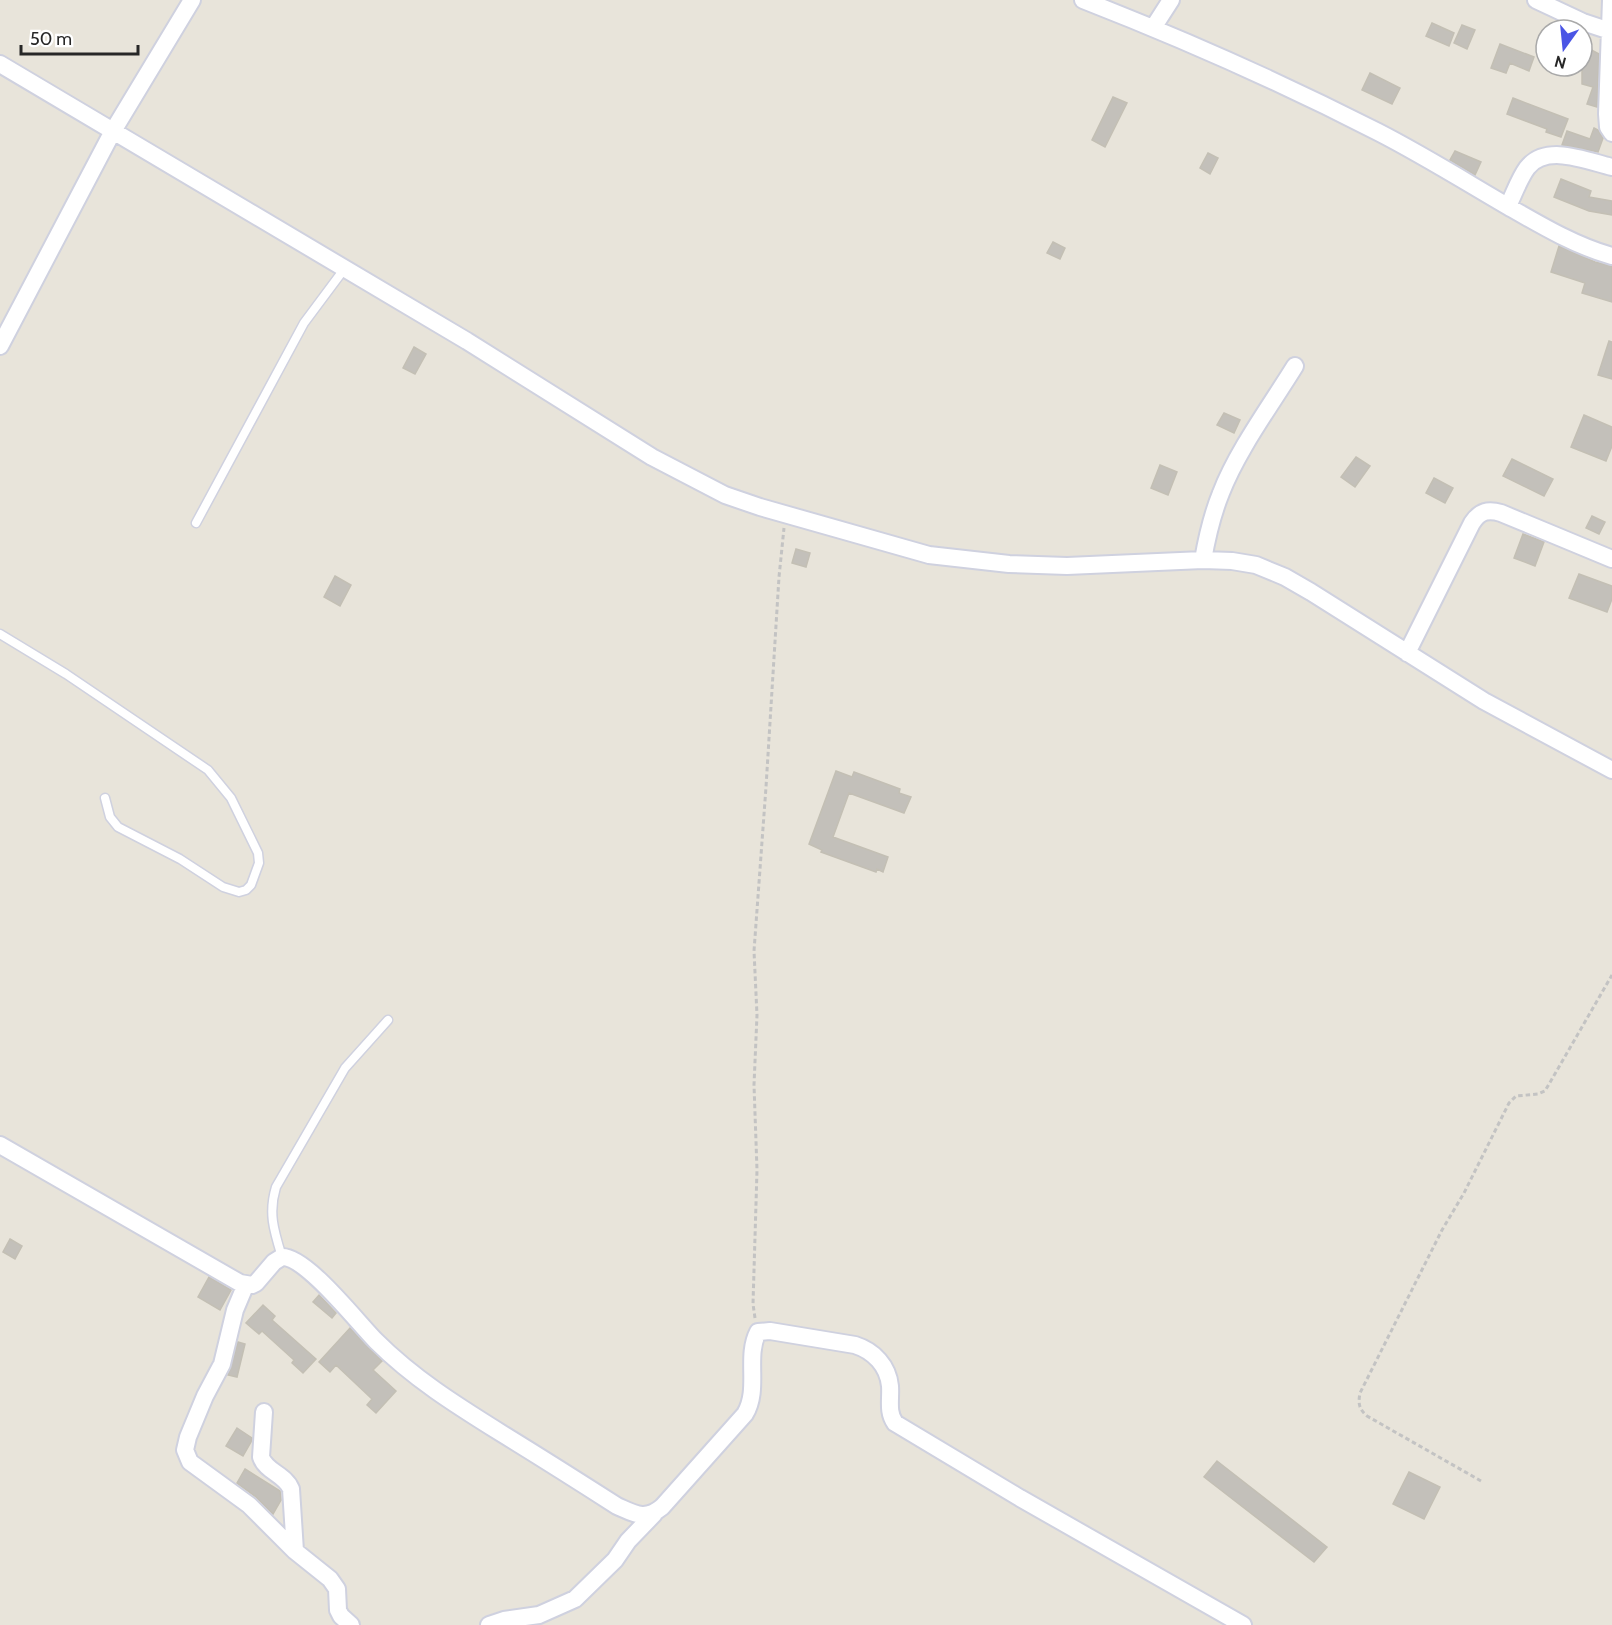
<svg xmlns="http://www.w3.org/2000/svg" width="1612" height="1625" font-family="Cabin,sans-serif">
<rect width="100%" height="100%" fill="#e8e4da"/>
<path fill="#c3c0ba" stroke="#c3bfb4" stroke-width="1.5" d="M1432,23L1454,33L1449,46L1426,36Z
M1462,25L1475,30L1467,49L1454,43Z
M1500,44L1534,57L1529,71L1510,63L1506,73L1491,68Z
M1582,45L1599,54L1597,107L1587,104L1593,87L1582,84Z
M1370,73L1400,88L1392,104L1362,90Z
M1113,97L1127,103L1105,147L1092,140Z
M1513,98L1568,119L1561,137L1546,132L1547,129L1507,114Z
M1594,128L1598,130L1603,138L1598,152L1562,145L1567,131L1590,139Z
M1455,151L1481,162L1475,175L1450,160Z
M1208,153L1218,158L1210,174L1200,168Z
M1561,179L1591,191L1589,197L1612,201V215L1589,211L1554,197Z
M1053,242L1065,248L1060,259L1047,253Z
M1559,246L1595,262L1612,266V302L1582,293L1585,283L1551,272Z
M1609,341L1612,342V379L1598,375Z
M414,347L426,354L415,374L403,368Z
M1224,413L1240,420L1234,433L1217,425Z
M1584,415L1612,427V446L1606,461L1571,447Z
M1356,457L1370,466L1355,487L1341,477Z
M1512,459L1553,479L1544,496L1503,476Z
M1160,465L1177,472L1168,495L1151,488Z
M1434,478L1453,488L1445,503L1426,493Z
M1592,516L1605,522L1599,534L1586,528Z
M1523,534L1544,542L1535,566L1514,558Z
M796,549L810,553L806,567L792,563Z
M1579,574L1612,586V599L1607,612L1569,598Z
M335,576L351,585L340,606L324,597Z
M836,771L852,777L854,772L900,789L899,793L911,797L904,813L849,793L833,837L888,857L883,872L877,869L876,872L821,852L822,850L809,844Z
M10,1239L22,1246L15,1259L3,1252Z
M209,1277L231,1290L220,1310L198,1297Z
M319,1295L336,1313L332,1318L313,1302Z
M263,1305L275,1316L272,1320L316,1359L303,1373L292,1363L294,1360L262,1331L259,1334L246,1323Z
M350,1328L382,1361L373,1370L396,1391L376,1413L367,1405L372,1399L336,1365L330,1372L319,1362Z
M238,1342L245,1344L237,1377L228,1375Z
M237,1428L252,1438L251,1442L243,1456L226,1446Z
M1217,1461L1327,1547L1314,1562L1204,1477Z
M245,1469L280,1491L281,1500L273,1514L256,1497L237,1483Z
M1409,1472L1440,1487L1424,1519L1393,1504Z"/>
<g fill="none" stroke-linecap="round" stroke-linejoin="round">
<defs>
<path id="service" d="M196,523L304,323L345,268
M0,634L66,674L208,770L231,798L258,853L259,863L251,885L246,890L239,892L223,887L180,859L118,827L110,817L105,798
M282,1257C274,1231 268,1213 276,1187L345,1068L388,1020"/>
<path id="minor" d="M1083,0C1183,39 1282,83 1378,132C1423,155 1466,182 1509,207C1542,226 1576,246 1612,256
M1536,0L1583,22L1610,31
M1611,0L1607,114L1608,127L1612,133
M1153,28L1171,0
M0,64L467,341L652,457L725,495L760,507L929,555L1009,564L1067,566L1203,560L1232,561L1256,565L1285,577L1311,592L1484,701L1612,770
M1508,206C1514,194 1519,179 1527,168C1546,143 1587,161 1612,167
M0,346L113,131L192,0
M1203,560C1207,537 1212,515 1221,493C1237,451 1271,405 1295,366
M1407,653L1472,523C1480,511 1488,509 1501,513L1612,559
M0,1145L240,1283L252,1285L256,1283L274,1262L282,1257C306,1256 358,1323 376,1341C413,1378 456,1405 501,1433C540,1457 578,1481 617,1506C635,1514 645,1521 662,1507L745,1414C760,1389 745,1357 758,1332L770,1331L855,1345C874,1351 888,1366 890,1386C891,1399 887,1412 895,1423L1020,1498L1243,1625
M246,1284L235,1310L222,1364L205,1396L188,1437L185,1450L190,1462L249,1505L295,1551L330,1579L337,1589L338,1610L341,1616L351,1625
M264,1412L261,1457C266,1472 285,1474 291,1489L295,1551
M489,1625L504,1620L539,1615L575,1599L615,1560L628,1541L654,1514"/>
</defs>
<use href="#service" stroke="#cfd1df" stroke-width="11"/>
<use href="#minor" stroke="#cfd1df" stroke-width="20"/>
<path stroke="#c3c3c3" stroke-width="3" stroke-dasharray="4.5 3" stroke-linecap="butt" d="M755,1318L753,1304L757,1170L754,1085L757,1015L754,951L766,787L779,577L784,528
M1481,1481L1367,1416C1359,1409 1358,1404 1360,1393L1442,1230L1464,1193L1509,1103L1516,1096L1538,1094L1545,1091L1612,975"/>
<use href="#service" stroke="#fff" stroke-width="8"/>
<use href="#minor" stroke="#fff" stroke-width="16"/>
</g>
<g transform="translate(1564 48) rotate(195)"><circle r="28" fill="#ffffff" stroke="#a9a9a9" stroke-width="1.5"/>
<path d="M0-4.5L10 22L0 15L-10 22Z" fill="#4a55e5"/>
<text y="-9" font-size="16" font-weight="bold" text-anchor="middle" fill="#272727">N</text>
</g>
<path d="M21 45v9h117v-9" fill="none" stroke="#272727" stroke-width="3"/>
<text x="30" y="45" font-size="18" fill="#272727" stroke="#ffffff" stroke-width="4.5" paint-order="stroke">50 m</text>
</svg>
